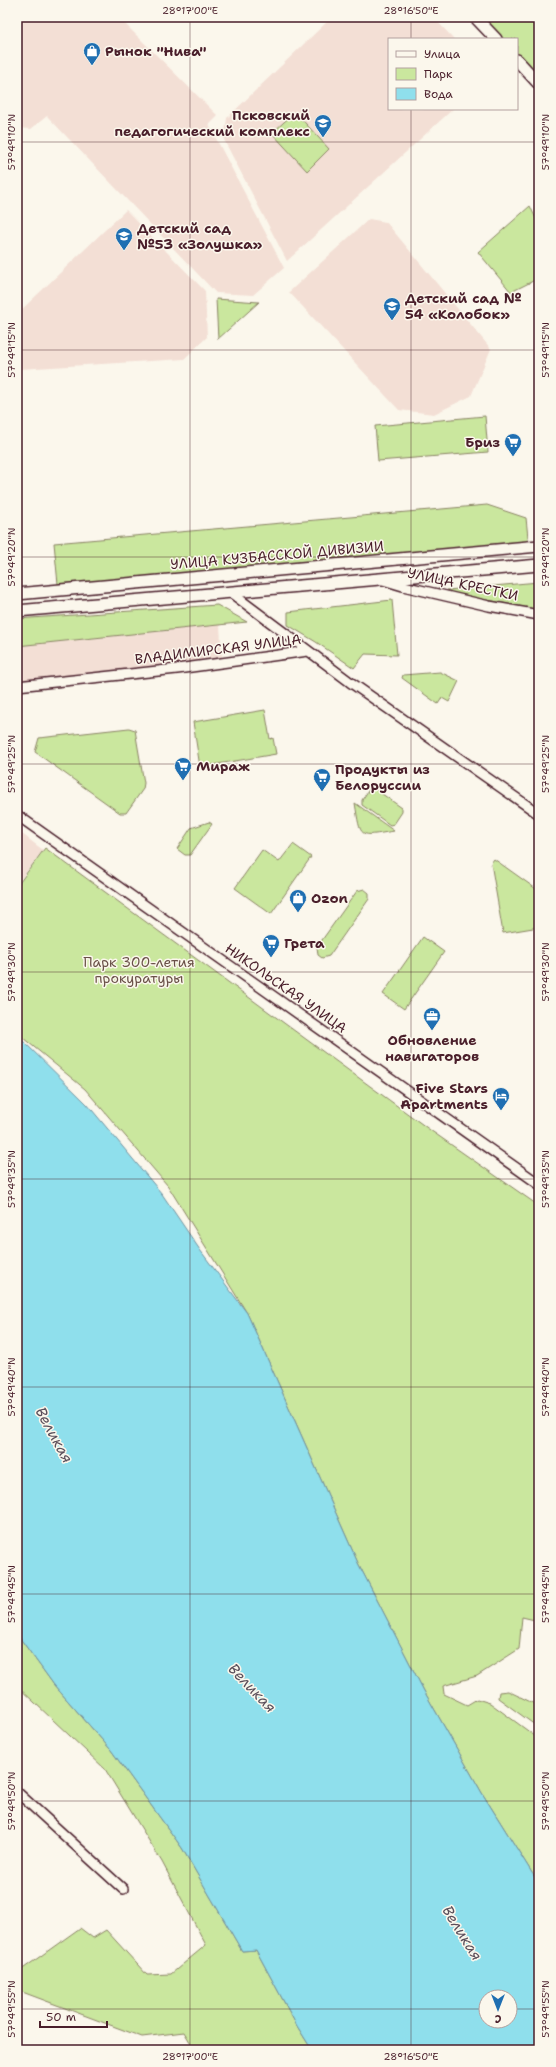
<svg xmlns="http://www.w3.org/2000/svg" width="556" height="2067" font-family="'Shantell Sans',sans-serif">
<rect width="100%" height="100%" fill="#fbf7ec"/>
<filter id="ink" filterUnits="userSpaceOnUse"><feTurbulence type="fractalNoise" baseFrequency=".025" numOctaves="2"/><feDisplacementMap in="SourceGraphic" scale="8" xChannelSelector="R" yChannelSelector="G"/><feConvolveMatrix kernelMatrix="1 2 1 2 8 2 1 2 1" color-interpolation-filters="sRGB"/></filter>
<g filter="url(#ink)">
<path fill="#f3dfd5" d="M17,17H118L218,116L209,125L284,268L253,295L216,293L47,116L31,129L17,128Z
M332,17H433L454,39H389V109H453L287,261L224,140L227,118Z
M126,210L205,291L207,337L184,359L19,369L17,367V314Z
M369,219L386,222L491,349L471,396L434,414L399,410L289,292Z
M220,625L222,659L17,683V646Z
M17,830L43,850L17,884Z"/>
<path fill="#cae79e" stroke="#8a8364" d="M483,17H539V76L517,53V39H504Z
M295,112L329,149L307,171L272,133Z
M530,206L539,225V278L511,292L478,252Z
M216,299L259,302L218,339Z
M485,416L488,452L378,461L375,426Z
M487,505L526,518L529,548L58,584L54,543Z
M539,582V610L451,593L447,590Z
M392,600L397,655L365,654L354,668L316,642L288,625V612Z
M217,605L247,622L17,646V619Z
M440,672L459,681L449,702L442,698L438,704L402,678L403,675Z
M265,710L270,739L273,738L276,754L200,767L193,722Z
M129,728L135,730L144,783L143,789L126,813H120L35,752L39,738Z
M370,788L375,789L402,808V812L394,824L390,825L362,805V800Z
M355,803L394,831C358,837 361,839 355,803Z
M209,822L212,824L190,855H185L177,849L191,828Z
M293,844L311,857L271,914L235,888L262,850L279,862Z
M45,848L430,1130L539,1206V1621L522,1617L519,1649L477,1676L443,1686L444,1694L467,1705L477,1699L490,1703L539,1739V1884L482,1793L424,1691L358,1563L247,1313L168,1186L85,1089L17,1033V886Z
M494,859L539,891V927L503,933L491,863Z
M364,889L369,893V899L329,956L322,958L318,955L317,947L357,891Z
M423,937L444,952L404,1009L383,994Z
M17,1634L54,1685L111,1750L182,1848L242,1951L256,1950L297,2026L312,2050H195L184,2032L142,2037L17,1990V1973L80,1928L93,1938L106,1930L147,1975L171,1974L206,1945L162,1862L105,1769L17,1686Z
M508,1691L539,1706V1728L498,1698L499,1692Z"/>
<path fill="#8fdfec" stroke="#73929f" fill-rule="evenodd" d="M17,1035L87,1104L162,1194L200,1250L247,1313L358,1563L424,1691L482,1793L539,1884V2050H312L297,2026L256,1950L242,1951L182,1848L111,1750L54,1685L17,1634ZM486,1997H510V2021H486Z"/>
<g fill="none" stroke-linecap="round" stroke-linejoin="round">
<defs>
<path id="minor" d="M383,580L403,586L489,606L539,615
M230,592L350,682L539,814
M17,686L177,669L308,651
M17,815L539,1184
M17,1792L123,1889"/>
<path id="tertiary" d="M475,17L496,39
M517,60L539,84
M17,594L539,546
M17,611L539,565"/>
</defs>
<use href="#minor" stroke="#4a1f2b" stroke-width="12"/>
<use href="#tertiary" stroke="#4a1f2b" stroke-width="14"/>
<use href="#minor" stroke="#fbf7ec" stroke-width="9"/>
<use href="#tertiary" stroke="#fbf7ec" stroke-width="11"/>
</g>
</g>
<path fill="none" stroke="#4a1f2b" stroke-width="1" stroke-opacity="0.45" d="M190,17V2050M411,17V39M411,109V2050M17,142H539M17,350H539M17,557H539M17,764H539M17,972H539M17,1179H539M17,1387H539M17,1594H539M17,1801H539M17,2009H486M510,2009H539"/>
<defs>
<symbol id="shop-pin" viewBox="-11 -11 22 30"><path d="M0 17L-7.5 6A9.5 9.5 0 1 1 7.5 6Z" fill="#1f6fb2" stroke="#fbf7ec"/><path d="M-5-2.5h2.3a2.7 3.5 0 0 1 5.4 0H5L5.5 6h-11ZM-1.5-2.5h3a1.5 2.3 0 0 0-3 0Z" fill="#fff"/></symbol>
<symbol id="school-pin" viewBox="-11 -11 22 30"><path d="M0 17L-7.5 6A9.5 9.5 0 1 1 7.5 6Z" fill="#1f6fb2" stroke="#fbf7ec"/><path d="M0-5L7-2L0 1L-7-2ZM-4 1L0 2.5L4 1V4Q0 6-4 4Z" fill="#fff"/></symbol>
<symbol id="supermarket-pin" viewBox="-11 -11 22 30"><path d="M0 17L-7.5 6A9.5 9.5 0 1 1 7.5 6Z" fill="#1f6fb2" stroke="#fbf7ec"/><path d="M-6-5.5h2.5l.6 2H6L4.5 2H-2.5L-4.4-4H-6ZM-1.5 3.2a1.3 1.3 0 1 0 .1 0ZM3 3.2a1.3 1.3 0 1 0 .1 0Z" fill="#fff"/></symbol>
<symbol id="office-pin" viewBox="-11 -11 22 30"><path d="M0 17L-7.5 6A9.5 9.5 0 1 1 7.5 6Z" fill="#1f6fb2" stroke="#fbf7ec"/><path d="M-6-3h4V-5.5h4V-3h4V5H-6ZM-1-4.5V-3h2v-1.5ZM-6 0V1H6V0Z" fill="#fff"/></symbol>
<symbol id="hotel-pin" viewBox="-11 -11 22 30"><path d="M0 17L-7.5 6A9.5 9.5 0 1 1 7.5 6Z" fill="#1f6fb2" stroke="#fbf7ec"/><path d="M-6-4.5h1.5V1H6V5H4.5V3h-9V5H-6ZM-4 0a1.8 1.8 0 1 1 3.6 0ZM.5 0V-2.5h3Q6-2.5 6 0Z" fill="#fff"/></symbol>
</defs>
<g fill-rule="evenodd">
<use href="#shop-pin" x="82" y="41" width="20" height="27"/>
<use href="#school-pin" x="313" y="113" width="20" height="27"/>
<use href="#school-pin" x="114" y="226" width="20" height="27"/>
<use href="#school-pin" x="382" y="296" width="20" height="27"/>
<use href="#supermarket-pin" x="503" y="432" width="20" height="27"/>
<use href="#supermarket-pin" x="173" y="756" width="20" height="27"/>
<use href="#supermarket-pin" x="312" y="767" width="20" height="27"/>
<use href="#shop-pin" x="288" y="888" width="20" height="27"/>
<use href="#supermarket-pin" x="261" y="933" width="20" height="27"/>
<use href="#office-pin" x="422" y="1006" width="20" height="27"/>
<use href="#hotel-pin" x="491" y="1086" width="20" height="27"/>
</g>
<g text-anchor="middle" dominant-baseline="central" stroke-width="3" stroke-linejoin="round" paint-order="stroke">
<g font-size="14" font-weight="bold" fill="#4a1f2b" stroke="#fbf7ec" text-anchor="start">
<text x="105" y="51">Рынок "Нива"</text>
<text x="310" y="115" text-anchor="end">Псковский<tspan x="310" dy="16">педагогический комплекс</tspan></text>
<text x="137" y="228">Детский сад<tspan x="137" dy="16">№53 «Золушка»</tspan></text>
<text x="405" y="298">Детский сад №<tspan x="405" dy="16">54 «Колобок»</tspan></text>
<text x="500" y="442" text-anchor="end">Бриз</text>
<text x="196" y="766">Мираж</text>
<text x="335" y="769">Продукты из<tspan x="335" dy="16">Белоруссии</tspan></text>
<text x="311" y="898">Ozon</text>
<text x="284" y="943">Грета</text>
<text x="432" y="1040" text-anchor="middle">Обновление<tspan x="432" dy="16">навигаторов</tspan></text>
<text x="488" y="1088" text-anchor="end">Five Stars<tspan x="488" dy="16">Apartments</tspan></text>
</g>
<g font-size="14" fill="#4a1f2b" stroke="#fbf7ec">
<text transform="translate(277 555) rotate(-5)">УЛИЦА КУЗБАССКОЙ ДИВИЗИИ</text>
<text transform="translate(463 584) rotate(12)">УЛИЦА КРЕСТКИ</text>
<text transform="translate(218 649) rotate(-7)">ВЛАДИМИРСКАЯ УЛИЦА</text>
<text transform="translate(286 988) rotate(35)">НИКОЛЬСКАЯ УЛИЦА</text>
</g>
<g font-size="14" fill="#6a5148" stroke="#fbf7ec">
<text x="139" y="962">Парк 300-летия<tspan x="139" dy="16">прокуратуры</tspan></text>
</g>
<g font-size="15" font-style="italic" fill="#5b4f5b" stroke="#fbf7ec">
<text transform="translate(54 1435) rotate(61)">Великая</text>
<text transform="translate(252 1688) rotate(46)">Великая</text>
<text transform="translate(462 1933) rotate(58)">Великая</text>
</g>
</g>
<rect width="556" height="2067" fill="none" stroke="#fbf7ec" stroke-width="44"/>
<rect x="388" y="38" width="130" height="72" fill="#fbf7ec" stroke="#b4a19f"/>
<rect x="396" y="51" width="20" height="6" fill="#fbf7ec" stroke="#b4a19f"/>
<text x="424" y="58" font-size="12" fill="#4a1f2b">Улица</text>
<rect x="396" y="68" width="20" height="12" fill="#cae79e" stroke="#b4a19f"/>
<text x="424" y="78" font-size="12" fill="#4a1f2b">Парк</text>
<rect x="396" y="88" width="20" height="12" fill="#8fdfec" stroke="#b4a19f"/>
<text x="424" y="98" font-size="12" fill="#4a1f2b">Вода</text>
<g transform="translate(498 2009) rotate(180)"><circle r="19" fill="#fbf7ec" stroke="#b4a19f"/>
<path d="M0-3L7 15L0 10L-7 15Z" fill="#1f6fb2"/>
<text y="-6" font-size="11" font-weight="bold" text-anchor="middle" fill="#4a1f2b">С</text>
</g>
<path d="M40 2021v6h67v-6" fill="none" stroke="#4a1f2b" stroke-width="2"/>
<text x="46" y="2021" font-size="12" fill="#4a1f2b" stroke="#fbf7ec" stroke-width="3" paint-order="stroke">50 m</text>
<rect x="22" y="22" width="512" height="2023" fill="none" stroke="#4a1f2b" stroke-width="1.5"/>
<g font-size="10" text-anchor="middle" fill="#4a1f2b">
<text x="190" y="14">28°17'00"E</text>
<text x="411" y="14">28°16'50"E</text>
<text transform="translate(545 142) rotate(-90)" y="4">57°49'10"N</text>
<text transform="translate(11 142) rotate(-90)" y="4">57°49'10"N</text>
<text transform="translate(11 350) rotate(-90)" y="4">57°49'15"N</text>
<text transform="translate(545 350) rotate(-90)" y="4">57°49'15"N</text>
<text transform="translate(11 557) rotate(-90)" y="4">57°49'20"N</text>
<text transform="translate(545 557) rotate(-90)" y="4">57°49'20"N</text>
<text transform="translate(545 764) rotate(-90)" y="4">57°49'25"N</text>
<text transform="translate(11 764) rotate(-90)" y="4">57°49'25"N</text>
<text transform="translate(545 972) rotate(-90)" y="4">57°49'30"N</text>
<text transform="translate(11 972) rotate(-90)" y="4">57°49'30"N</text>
<text transform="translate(545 1179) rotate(-90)" y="4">57°49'35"N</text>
<text transform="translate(11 1179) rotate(-90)" y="4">57°49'35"N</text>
<text transform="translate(545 1387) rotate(-90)" y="4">57°49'40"N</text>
<text transform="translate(11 1387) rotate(-90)" y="4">57°49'40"N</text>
<text transform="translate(545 1594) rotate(-90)" y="4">57°49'45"N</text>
<text transform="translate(11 1594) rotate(-90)" y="4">57°49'45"N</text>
<text transform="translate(545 1801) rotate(-90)" y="4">57°49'50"N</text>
<text transform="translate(11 1801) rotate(-90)" y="4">57°49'50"N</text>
<text transform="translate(545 2009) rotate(-90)" y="4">57°49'55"N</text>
<text transform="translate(11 2009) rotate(-90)" y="4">57°49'55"N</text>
<text x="190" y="2060">28°17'00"E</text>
<text x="411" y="2060">28°16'50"E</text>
</g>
</svg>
